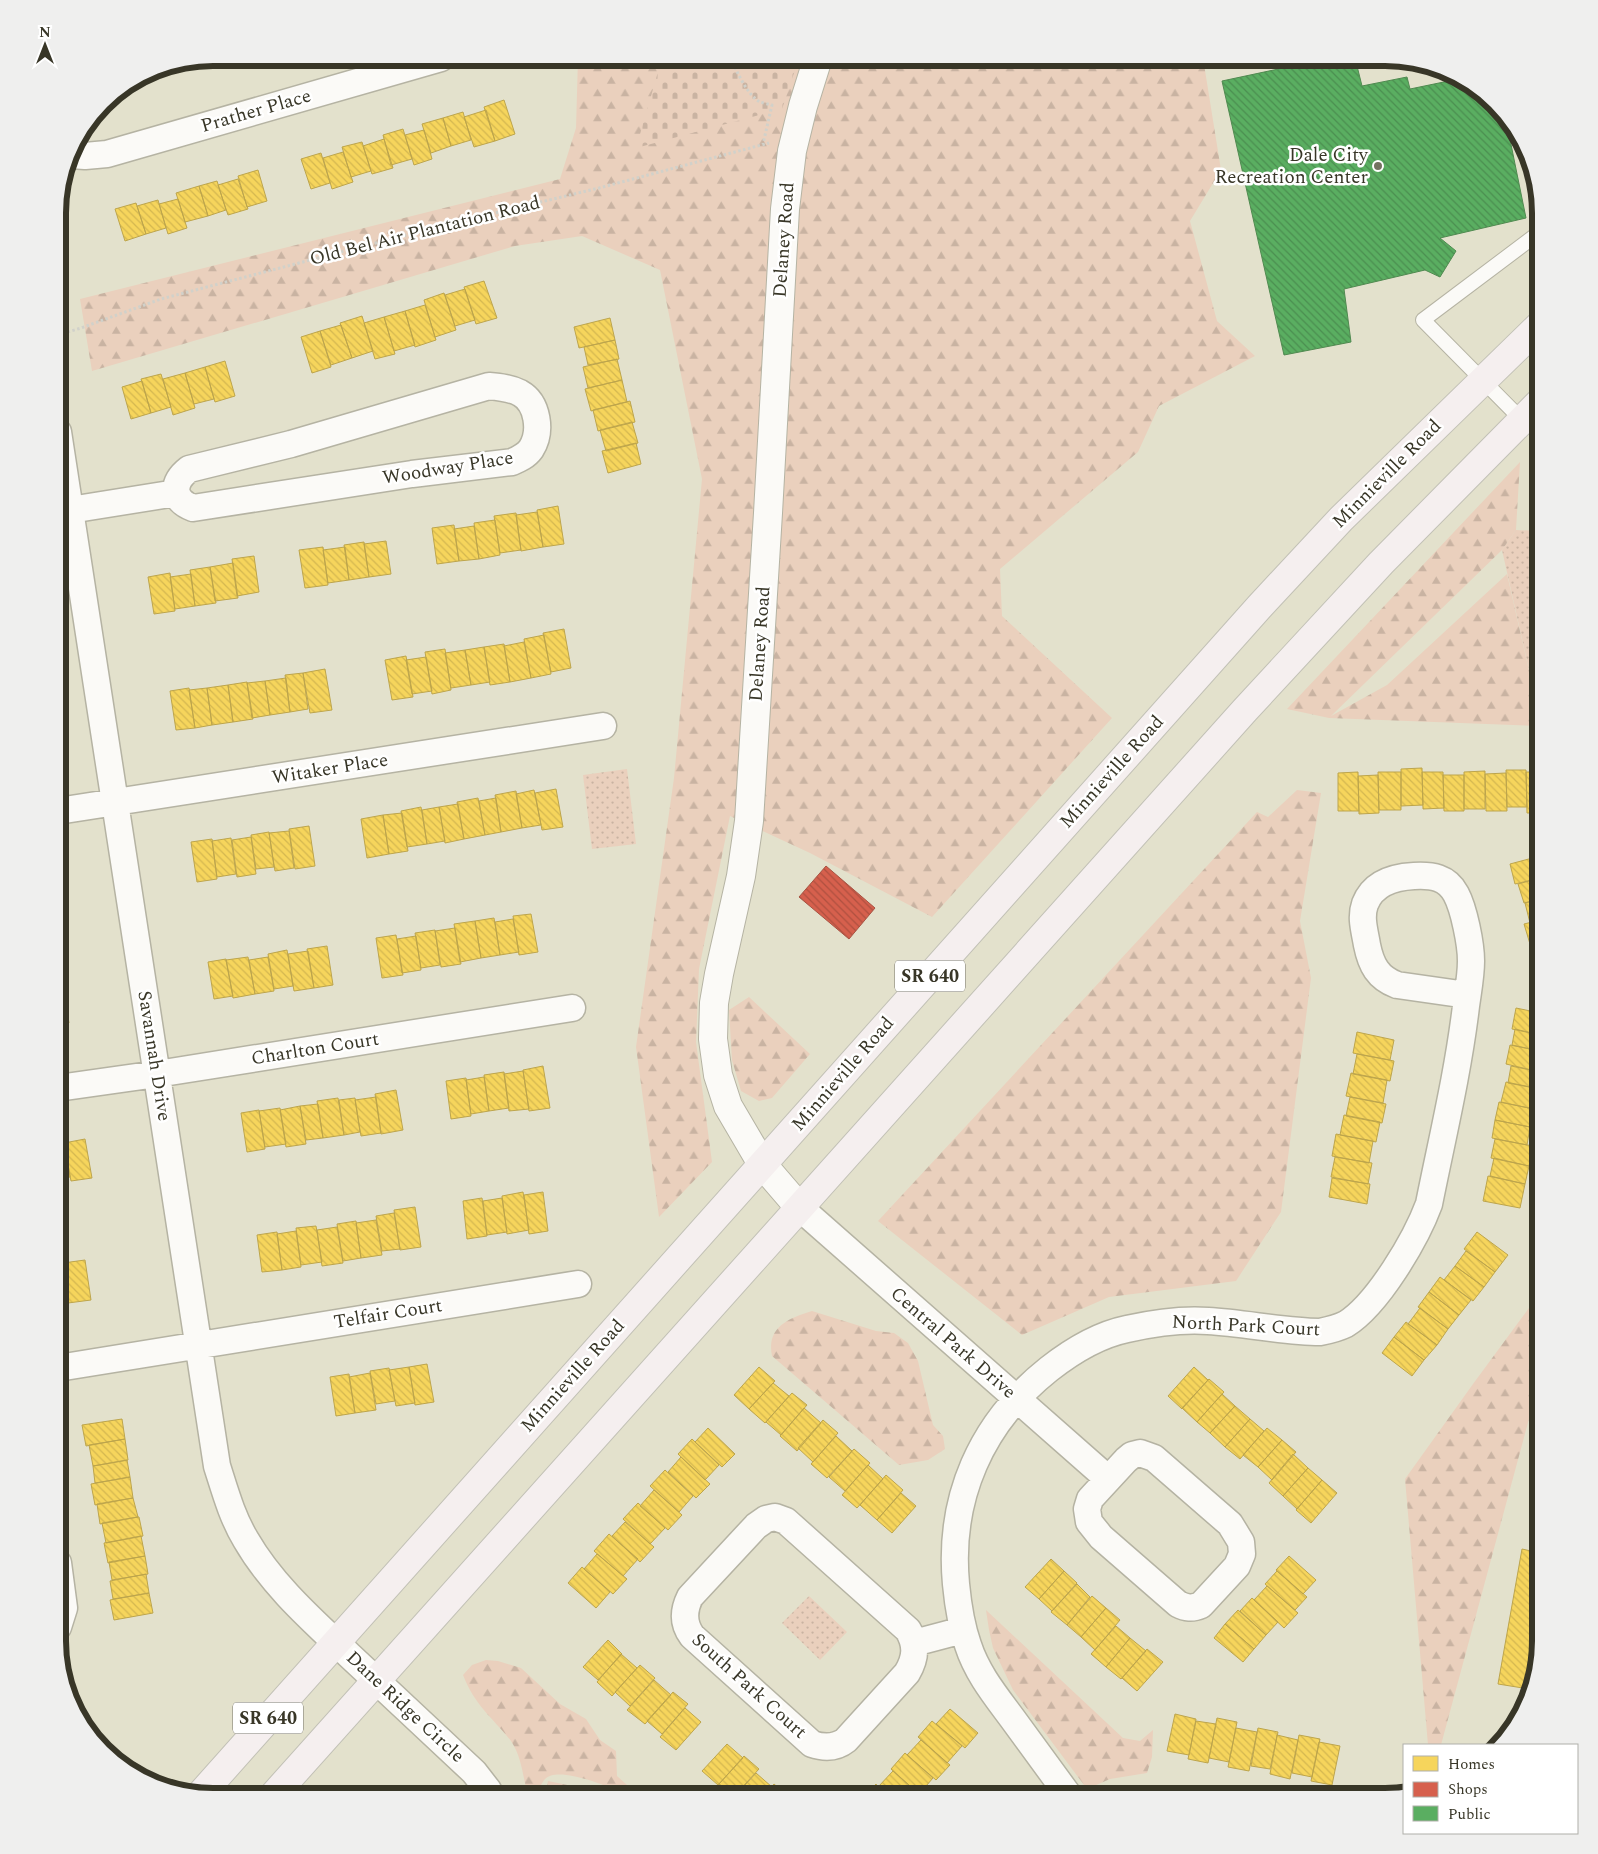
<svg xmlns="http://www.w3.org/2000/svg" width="1598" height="1854" font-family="Spectral,serif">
<defs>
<pattern id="grass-dots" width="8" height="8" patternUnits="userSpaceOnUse" patternTransform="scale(1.25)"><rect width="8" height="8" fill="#ead0bd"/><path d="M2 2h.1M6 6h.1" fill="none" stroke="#c9b3a2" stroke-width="1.8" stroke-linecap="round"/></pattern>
<pattern id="forest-firs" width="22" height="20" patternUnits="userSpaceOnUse" patternTransform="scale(1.25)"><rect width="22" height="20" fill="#ead0bd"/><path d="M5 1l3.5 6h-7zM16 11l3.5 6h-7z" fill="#c9b3a2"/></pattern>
<pattern id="cemetery-stones" width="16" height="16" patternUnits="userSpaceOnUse" patternTransform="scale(1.25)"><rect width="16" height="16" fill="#ead0bd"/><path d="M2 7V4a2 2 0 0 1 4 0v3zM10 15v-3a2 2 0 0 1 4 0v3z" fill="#c9b3a2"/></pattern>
<pattern id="homes-back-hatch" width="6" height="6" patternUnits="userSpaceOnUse" patternTransform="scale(1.25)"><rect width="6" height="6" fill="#f6d55c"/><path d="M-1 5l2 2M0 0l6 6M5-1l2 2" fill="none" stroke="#d4b750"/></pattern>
<pattern id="shops-back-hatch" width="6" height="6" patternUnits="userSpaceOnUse" patternTransform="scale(1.25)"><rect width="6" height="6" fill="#d6604d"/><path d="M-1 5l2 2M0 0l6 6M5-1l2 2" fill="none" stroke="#af5040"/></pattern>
<pattern id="public-back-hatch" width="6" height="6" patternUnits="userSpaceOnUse" patternTransform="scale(1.25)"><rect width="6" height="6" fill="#5aae61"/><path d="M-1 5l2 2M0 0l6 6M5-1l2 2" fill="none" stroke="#4b8e50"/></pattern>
</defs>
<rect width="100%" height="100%" fill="#e3e1cc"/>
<path fill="url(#grass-dots)" d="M1516,530L1540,531V550L1535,557L1540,576V719L1502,550Z
M627,769L636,844L592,849L583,775Z
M809,1596L847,1632L820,1660L782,1623Z"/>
<path fill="url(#forest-firs)" d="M578,58H1203L1221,170L1190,221L1217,321L1255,356L1159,406L1138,452L1000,569L1002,616L1112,718L932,917L810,853L730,816L699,969L696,1042L712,1162L659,1217L636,1047L674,778L702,479L660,270L582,236L515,246L92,371L80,299L560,179L576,128Z
M1520,462L1516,530L1502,550L1331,716L1387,685L1507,574L1540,719V726L1329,718L1287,709Z
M1297,790L1321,793L1300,921L1311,978L1281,1212L1236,1281L1109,1297L1022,1335L878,1221L1257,812L1268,817Z
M749,997L810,1054L772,1098L759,1101L741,1091L732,1060L729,1010Z
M1540,1293V1378L1441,1745H1428L1405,1479L1473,1384Z
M812,1311L876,1331L894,1333L908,1343L918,1361L933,1425L943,1436L945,1449L928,1460L899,1465L772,1356C766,1327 789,1318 812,1311Z
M986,1610L1123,1738L1140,1741L1153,1730L1152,1757L1147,1773L1110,1779L1087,1789L1013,1690L993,1648L989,1630Z
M486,1660L498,1661L521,1668L560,1704L586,1719L600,1740L616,1751L617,1776L627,1785L634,1796H616L615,1790C602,1784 557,1766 545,1779C541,1783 539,1791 536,1796H528C523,1778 522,1757 511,1741C492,1717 475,1706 463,1675L472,1665Z"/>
<path fill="url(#cemetery-stones)" d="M662,58H799L782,109L636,148Z
M548,1781L611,1794L610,1796H545Z"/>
<path fill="url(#homes-back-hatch)" stroke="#bda54c" d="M504,100L515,134L495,141L484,107Z
M486,110L495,141L474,147L464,117Z
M463,112L471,140L451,146L443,118Z
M443,118L451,146L431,153L422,124Z
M403,129L412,159L391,165L383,135Z
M424,130L432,159L414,165L405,135Z
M384,139L393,168L372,174L363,146Z
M362,142L371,171L351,177L342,147Z
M343,152L353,182L332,189L323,158Z
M321,153L330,183L311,189L301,159Z
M258,170L267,201L247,207L238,176Z
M238,179L248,209L228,215L218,185Z
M217,181L226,210L208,216L199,186Z
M199,186L208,216L185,222L176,193Z
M178,199L187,228L168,234L159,204Z
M158,200L166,228L146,234L137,206Z
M136,203L146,234L125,241L115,209Z
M484,281L497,318L476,324L464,287Z
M465,289L475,320L455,326L445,295Z
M444,293L456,330L435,337L424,300Z
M425,305L436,340L415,347L405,311Z
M405,311L415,345L394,351L384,317Z
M362,316L373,351L352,358L340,323Z
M384,317L395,354L375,359L364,323Z
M610,318L615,340L579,348L574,327Z
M341,325L352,358L331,365L320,331Z
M320,331L331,367L312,373L301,337Z
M615,340L619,359L588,365L584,347Z
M617,359L622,380L588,388L583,367Z
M225,361L235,396L215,402L205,367Z
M205,367L214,399L194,404L185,373Z
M185,373L195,408L173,415L163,379Z
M161,374L171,407L151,413L141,379Z
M622,380L627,402L591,411L585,389Z
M142,381L151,413L131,419L122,387Z
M630,401L635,422L598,431L593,410Z
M632,422L638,443L606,451L600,430Z
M636,443L641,464L608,473L602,451Z
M558,506L564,544L543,547L537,510Z
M537,512L543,547L521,551L516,515Z
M516,513L521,550L500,553L494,516Z
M495,520L500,555L479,559L474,523Z
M454,525L459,561L437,564L432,528Z
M474,526L479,559L459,561L454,529Z
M386,541L391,574L369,577L364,544Z
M364,542L369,577L349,580L344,545Z
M323,547L328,585L305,588L299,550Z
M345,547L349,580L328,583L323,550Z
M254,556L259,592L237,596L232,559Z
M233,563L238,598L215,601L210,567Z
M210,567L216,603L195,606L190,570Z
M170,573L175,611L154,614L148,577Z
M191,574L195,606L175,609L170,577Z
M564,629L571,668L551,672L543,633Z
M544,635L551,674L531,678L524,639Z
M524,642L531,678L510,682L504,646Z
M504,644L510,682L490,685L484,647Z
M484,647L490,682L471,685L465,650Z
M445,649L451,690L432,694L425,652Z
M465,650L471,685L451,688L445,653Z
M406,656L413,697L392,700L385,660Z
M426,657L432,691L412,694L406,660Z
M325,669L332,710L310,713L303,673Z
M303,673L308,709L290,712L285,675Z
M286,678L290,712L270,715L265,681Z
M265,681L270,715L252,718L247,683Z
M247,682L253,719L233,722L228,685Z
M228,685L233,722L212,725L207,688Z
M189,688L195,728L176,730L170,691Z
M207,688L212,725L195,728L189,690Z
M1422,768L1423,805L1401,806V769Z
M1506,770H1526L1527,807H1507Z
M1485,771V809H1464V772Z
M1358,772L1359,811H1338V773Z
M1378,772H1401V810H1379Z
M1422,772H1443L1444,808L1423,809Z
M1526,772H1540V813H1527Z
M1506,773L1507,811H1486L1485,774Z
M1378,775L1379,813L1359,814L1358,776Z
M1443,775H1464V811H1444Z
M556,789L563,827L542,830L535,793Z
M534,790L541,825L522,828L516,794Z
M516,791L522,828L501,832L495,795Z
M478,798L485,835L464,839L457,802Z
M496,798L501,832L485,835L479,801Z
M458,804L464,839L445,843L439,807Z
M421,807L427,844L407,847L401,811Z
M439,807L445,841L427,844L422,810Z
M402,813L408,851L389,854L383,815Z
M383,815L389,854L367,858L361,819Z
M309,826L315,866L295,869L289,829Z
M289,831L294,868L275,871L269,833Z
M269,832L274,867L256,869L251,835Z
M251,837L256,874L237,877L232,840Z
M231,838L236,874L217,877L212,841Z
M212,839L217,879L197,882L191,842Z
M1540,856V878L1515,884L1510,864Z
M1540,878V899L1524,903L1518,884Z
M1540,899V920L1530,923L1525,903Z
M531,914L538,952L519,955L513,916Z
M494,918L500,955L481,958L475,921Z
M513,919L519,952L500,955L495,922Z
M1540,920V941L1530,944L1524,924Z
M475,921L481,958L460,962L454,924Z
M455,928L461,964L441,967L435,931Z
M435,930L440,965L421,968L415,933Z
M396,935L403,975L382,978L376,938Z
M416,936L421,970L402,973L397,939Z
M1540,941V964L1539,965L1533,943Z
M327,946L333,985L314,988L307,949Z
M287,950L293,986L274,989L268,954Z
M308,951L314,988L294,991L288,954Z
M248,957L255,994L233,998L226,960Z
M268,957L274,991L255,994L249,960Z
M226,959L233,996L214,999L208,962Z
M63,984L69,1023L58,1025V985Z
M1516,1008L1540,1013V1035L1512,1029Z
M1515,1029L1540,1035V1051L1512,1045Z
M1357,1032L1394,1040L1390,1060L1353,1053Z
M1510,1045L1540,1051V1072L1506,1064Z
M1357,1054L1394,1061L1390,1081L1353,1074Z
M543,1066L550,1108L529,1111L523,1070Z
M1511,1066L1540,1072V1089L1508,1083Z
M523,1071L529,1109L509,1111L504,1074Z
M504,1072L509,1108L489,1111L484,1075Z
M1351,1073L1387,1080L1383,1103L1346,1096Z
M484,1077L489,1111L471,1114L466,1080Z
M466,1078L471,1116L451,1119L446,1081Z
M1506,1082L1540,1089L1538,1110L1501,1102Z
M396,1090L403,1130L381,1134L375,1094Z
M376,1097L381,1133L361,1136L355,1100Z
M1350,1097L1386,1104L1382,1123L1346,1116Z
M338,1098L344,1135L323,1138L317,1101Z
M355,1098L360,1132L344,1135L339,1100Z
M1499,1102L1534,1109L1530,1127L1495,1120Z
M318,1104L323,1138L306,1140L300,1106Z
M300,1106L306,1144L286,1147L280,1110Z
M280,1108L286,1144L265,1147L259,1111Z
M259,1110L265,1149L247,1152L241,1113Z
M1344,1115L1380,1122L1376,1142L1340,1135Z
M1495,1120L1530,1127L1527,1145L1492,1138Z
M1336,1134L1373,1141L1369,1163L1332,1156Z
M85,1139L92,1178L71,1181L64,1143Z
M1495,1139L1533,1146L1529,1166L1491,1158Z
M64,1140L70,1177L58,1179V1141Z
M1335,1157L1372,1163L1368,1184L1331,1177Z
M1494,1158L1529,1166L1525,1184L1490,1176Z
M1488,1176L1525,1184L1520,1208L1483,1201Z
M1332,1178L1370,1184L1367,1204L1329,1197Z
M523,1192L529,1230L507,1234L502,1196Z
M543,1192L548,1231L529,1234L524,1195Z
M482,1198L487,1236L467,1239L463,1201Z
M502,1198L507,1232L487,1235L483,1201Z
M415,1207L421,1247L400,1250L394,1210Z
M394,1213L400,1249L382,1251L376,1216Z
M376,1220L382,1255L361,1258L356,1223Z
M356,1221L361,1258L343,1261L337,1224Z
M316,1226L322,1262L301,1265L296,1228Z
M337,1227L343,1263L322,1266L317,1230Z
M296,1231L301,1267L282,1270L277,1234Z
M277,1232L282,1270L262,1272L257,1235Z
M1477,1232L1508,1255L1495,1272L1464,1249Z
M1466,1251L1495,1272L1484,1287L1455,1266Z
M85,1260L91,1300L68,1303L63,1263Z
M1455,1266L1484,1287L1473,1301L1444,1280Z
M63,1267L68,1305L58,1306V1268Z
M1440,1277L1471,1300L1459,1315L1429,1292Z
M1429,1292L1459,1315L1448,1329L1418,1307Z
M1420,1308L1448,1329L1437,1345L1408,1324Z
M1406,1322L1437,1345L1424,1360L1394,1337Z
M1394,1337L1424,1360L1412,1376L1382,1353Z
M427,1364L434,1402L415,1405L409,1367Z
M409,1367L415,1403L396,1406L389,1370Z
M759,1367L775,1381L749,1409L734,1395Z
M1194,1367L1208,1380L1182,1409L1168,1396Z
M389,1368L395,1401L376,1404L370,1371Z
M370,1373L376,1410L355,1413L349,1377Z
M349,1374L355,1413L336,1416L330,1377Z
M1209,1379L1224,1392L1197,1422L1182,1408Z
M773,1383L789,1396L765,1423L749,1409Z
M792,1393L807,1405L781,1435L766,1422Z
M1222,1394L1235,1406L1210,1433L1197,1422Z
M1235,1406L1250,1419L1225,1447L1210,1433Z
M804,1408L821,1423L797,1451L780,1436Z
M122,1419L125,1439L86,1446L82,1425Z
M1250,1419L1264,1431L1240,1459L1225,1447Z
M823,1420L838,1433L813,1462L798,1448Z
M708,1428L735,1454L722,1467L695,1442Z
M1267,1428L1282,1440L1258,1467L1243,1455Z
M836,1436L852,1451L827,1478L811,1464Z
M125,1439L128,1460L93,1466L89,1445Z
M692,1439L719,1465L705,1480L678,1454Z
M1282,1440L1296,1452L1272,1480L1258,1467Z
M854,1449L870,1463L845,1491L829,1477Z
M1293,1454L1308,1468L1283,1496L1269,1483Z
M681,1457L710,1484L696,1498L668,1472Z
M127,1460L130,1477L95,1483L93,1466Z
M868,1465L883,1479L857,1508L842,1495Z
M1308,1468L1322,1480L1297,1509L1283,1496Z
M665,1470L693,1496L679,1512L650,1486Z
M886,1475L903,1490L877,1520L860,1505Z
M130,1477L133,1498L95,1505L91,1484Z
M1322,1480L1337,1493L1311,1523L1296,1510Z
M654,1490L682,1515L668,1530L640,1506Z
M901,1493L916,1506L892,1533L877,1520Z
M133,1498L138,1517L100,1524L97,1504Z
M638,1503L665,1528L650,1544L623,1519Z
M138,1517H139L143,1536L106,1543L102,1523Z
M625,1522L654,1547L640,1562L612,1536Z
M609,1534L638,1559L623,1576L594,1551Z
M141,1536L145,1556L108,1563L104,1543Z
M1522,1549L1540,1553V1641L1529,1689L1498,1684Z
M597,1554L627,1579L613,1594L584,1569Z
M145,1556L148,1574L112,1580L109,1562Z
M1289,1556L1316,1580L1303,1594L1276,1570Z
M1051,1559L1064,1571L1039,1599L1025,1587Z
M582,1567L610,1592L596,1608L568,1583Z
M1064,1571L1077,1583L1052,1611L1039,1599Z
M1277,1571L1307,1597L1295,1610L1265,1584Z
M146,1574L149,1593L113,1599L110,1581Z
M1077,1584L1090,1597L1067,1625L1051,1612Z
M1267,1586L1298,1613L1284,1628L1254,1600Z
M149,1593L153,1613L114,1620L110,1600Z
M1092,1596L1106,1608L1081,1637L1067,1625Z
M1252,1598L1278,1622L1266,1635L1240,1611Z
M1106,1608L1120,1620L1095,1650L1081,1637Z
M1238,1610L1266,1635L1254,1649L1225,1624Z
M1225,1624L1254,1649L1243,1662L1214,1638Z
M1116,1626L1130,1638L1106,1667L1091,1654Z
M1130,1638L1146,1651L1121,1679L1106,1667Z
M608,1640L622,1654L598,1680L583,1667Z
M1147,1649L1163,1662L1137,1691L1122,1678Z
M621,1654L637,1668L612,1696L597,1682Z
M640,1665L655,1678L630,1706L615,1692Z
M654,1680L671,1695L645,1724L627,1710Z
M673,1692L688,1704L662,1734L647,1721Z
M685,1708L701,1722L676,1750L660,1737Z
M950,1709L978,1733L965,1748L936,1724Z
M1175,1714L1196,1719L1189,1755L1167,1751Z
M1217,1718L1237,1722L1229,1762L1209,1758Z
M932,1721L962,1746L947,1763L918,1737Z
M1196,1721L1216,1724L1208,1763L1188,1759Z
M1236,1728L1257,1732L1249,1771L1228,1767Z
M1258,1728L1278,1732L1270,1769L1251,1766Z
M1277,1735L1298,1740L1290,1779L1270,1774Z
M1299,1735L1320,1739L1312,1777L1292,1773Z
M921,1740L950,1765L936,1780L907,1755Z
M1319,1742L1340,1746L1332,1785L1311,1781Z
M727,1744L743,1758L718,1785L702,1771Z
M905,1753L933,1778L919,1794L891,1769Z
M744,1756L759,1769L734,1796L719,1784Z
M893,1771L919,1794L920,1796H889L878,1787Z
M756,1773L772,1787L764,1796H735Z
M774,1784L788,1796H764Z
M876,1784L878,1787L889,1796H865Z"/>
<path fill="url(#shops-back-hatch)" stroke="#a75342" d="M826,866L875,908L849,939L799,897Z"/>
<path fill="url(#public-back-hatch)" stroke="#508a50" d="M1330,58H1355L1362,86L1407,77L1410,89L1463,78L1505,115L1526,218L1440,238L1456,251L1440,277L1425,270L1344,289L1351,342L1284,355L1222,81Z"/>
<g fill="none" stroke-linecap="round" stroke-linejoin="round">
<defs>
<path id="service" d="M1522,420L1423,320L1540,232"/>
<path id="minor" d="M71,155L85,156L107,154L441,58
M489,386C500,387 510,388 520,393C538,403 542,432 531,449C526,456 519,459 512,462L412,474L193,508C172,500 171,483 189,469L291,444Z
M58,432L217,1466C225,1491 232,1517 246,1540C272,1585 312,1620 349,1655C391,1694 432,1733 474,1772L488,1790L491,1796
M70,510L176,493
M58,811L603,726
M58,1088L157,1074L572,1008
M799,1207L1107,1478
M58,1368L578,1284
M1140,1453L1154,1458L1230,1524L1241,1542L1242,1554L1237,1566L1201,1605C1192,1609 1186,1608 1178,1604L1101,1537L1089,1522L1087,1509L1090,1499L1126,1460L1132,1455Z
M775,1517L786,1521L908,1630C917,1645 916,1658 907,1673L846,1740C836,1748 824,1748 812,1744L692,1636C683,1624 683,1611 690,1597L756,1526L766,1519Z
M58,1627L64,1608L58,1563
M914,1643L963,1630
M1069,1796C1050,1770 1031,1744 1012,1718C995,1695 977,1673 968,1645C961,1625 958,1605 956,1584C948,1498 981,1423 1049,1369C1072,1351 1098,1335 1127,1329C1154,1323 1181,1319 1208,1321C1246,1323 1283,1332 1320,1332C1330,1330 1338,1328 1346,1324C1378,1304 1416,1239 1429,1204C1442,1139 1458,1073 1466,1006C1468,991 1471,976 1471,961C1471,944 1464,909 1456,894C1447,877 1432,875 1414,876C1394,877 1373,883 1365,904C1360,918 1365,932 1367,945C1371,965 1378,978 1397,985L1467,995"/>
<path id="tertiary" d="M799,1207L762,1164L728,1106L718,1075L713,1039L714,1003L719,974L741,876L749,821L768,513L785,209L792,151L803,106L818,58"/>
<path id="primary" d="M201,1794L1260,606L1341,519L1540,325
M273,1796L1245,710L1381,563L1540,402"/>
</defs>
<use href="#service" stroke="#b5b3a3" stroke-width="16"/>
<use href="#minor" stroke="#b5b3a3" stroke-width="29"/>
<use href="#tertiary" stroke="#b5b3a3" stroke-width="30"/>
<use href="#primary" stroke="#c2c1b6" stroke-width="30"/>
<path stroke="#d1d1ca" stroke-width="3" stroke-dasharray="2.5 2.5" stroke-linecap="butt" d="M731,58C736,70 747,95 760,102C763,103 768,104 772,105L763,144
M58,335L81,328L161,299L437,227L599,188L769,143"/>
<use href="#service" stroke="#fbfaf7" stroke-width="14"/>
<use href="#minor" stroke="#fbfaf7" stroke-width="26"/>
<use href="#tertiary" stroke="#fbfaf7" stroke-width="28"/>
<use href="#primary" stroke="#f5efef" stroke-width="28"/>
</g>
<circle fill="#747261" stroke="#fff" stroke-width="2" cx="1378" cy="166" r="5"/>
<g text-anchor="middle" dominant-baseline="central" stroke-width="5" stroke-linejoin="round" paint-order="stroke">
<g fill="#fff" stroke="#747268" stroke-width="1">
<rect x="895" y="960.5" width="70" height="31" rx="4"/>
<rect x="233" y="1702.5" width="70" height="31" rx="4"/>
</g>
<g font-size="18" font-weight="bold" fill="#383627">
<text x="930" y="976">SR 640</text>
<text x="268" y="1718">SR 640</text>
</g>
<g font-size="19" fill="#383627" stroke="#fff">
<text transform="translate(256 111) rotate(-16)">Prather Place</text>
<text transform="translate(425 231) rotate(-14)">Old Bel Air Plantation Road</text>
<text transform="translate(784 240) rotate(-86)">Delaney Road</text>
<text transform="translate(448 468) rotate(-9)">Woodway Place</text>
<text transform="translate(1387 474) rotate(-45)">Minnieville Road</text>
<text transform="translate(760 644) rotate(-86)">Delaney Road</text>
<text transform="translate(330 769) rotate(-9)">Witaker Place</text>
<text transform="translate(1112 772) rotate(-48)">Minnieville Road</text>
<text transform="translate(315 1049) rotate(-9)">Charlton Court</text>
<text transform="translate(154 1056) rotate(81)">Savannah Drive</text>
<text transform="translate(843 1074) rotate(-49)">Minnieville Road</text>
<text transform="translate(388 1314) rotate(-9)">Telfair Court</text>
<text transform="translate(1246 1326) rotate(3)">North Park Court</text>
<text transform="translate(953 1343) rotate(41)">Central Park Drive</text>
<text transform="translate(573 1376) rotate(-48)">Minnieville Road</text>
<text transform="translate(749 1686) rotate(42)">South Park Court</text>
<text transform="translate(405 1707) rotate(43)">Dane Ridge Circle</text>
</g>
<g font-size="19" fill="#383627" stroke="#fff" text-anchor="end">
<text x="1368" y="155">Dale City<tspan x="1368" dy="22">Recreation Center</tspan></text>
</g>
</g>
<path d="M0 0H1598V1854H0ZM213 66H1385A147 147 0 0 1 1532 213V1641A147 147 0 0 1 1385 1788H213A147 147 0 0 1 66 1641V213A147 147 0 0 1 213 66Z" fill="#efefee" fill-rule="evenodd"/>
<path fill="none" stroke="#383627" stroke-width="6" d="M213 66H1385A147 147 0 0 1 1532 213V1641A147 147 0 0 1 1385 1788H213A147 147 0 0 1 66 1641V213A147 147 0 0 1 213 66Z"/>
<rect x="1403" y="1744" width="175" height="90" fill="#ffffff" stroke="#afafa9"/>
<rect x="1413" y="1756" width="25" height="15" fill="#f6d55c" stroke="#afafa9"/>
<text x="1448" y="1769" font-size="15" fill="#383627">Homes</text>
<rect x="1413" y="1782" width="25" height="15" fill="#d6604d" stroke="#afafa9"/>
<text x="1448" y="1794" font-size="15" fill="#383627">Shops</text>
<rect x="1413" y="1806" width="25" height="15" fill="#5aae61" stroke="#afafa9"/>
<text x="1448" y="1819" font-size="15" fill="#383627">Public</text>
<g transform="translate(45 45)" stroke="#ffffff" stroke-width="4" paint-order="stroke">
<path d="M0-4L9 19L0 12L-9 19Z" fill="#383627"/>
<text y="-8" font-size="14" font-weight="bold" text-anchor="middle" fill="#383627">N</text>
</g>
</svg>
